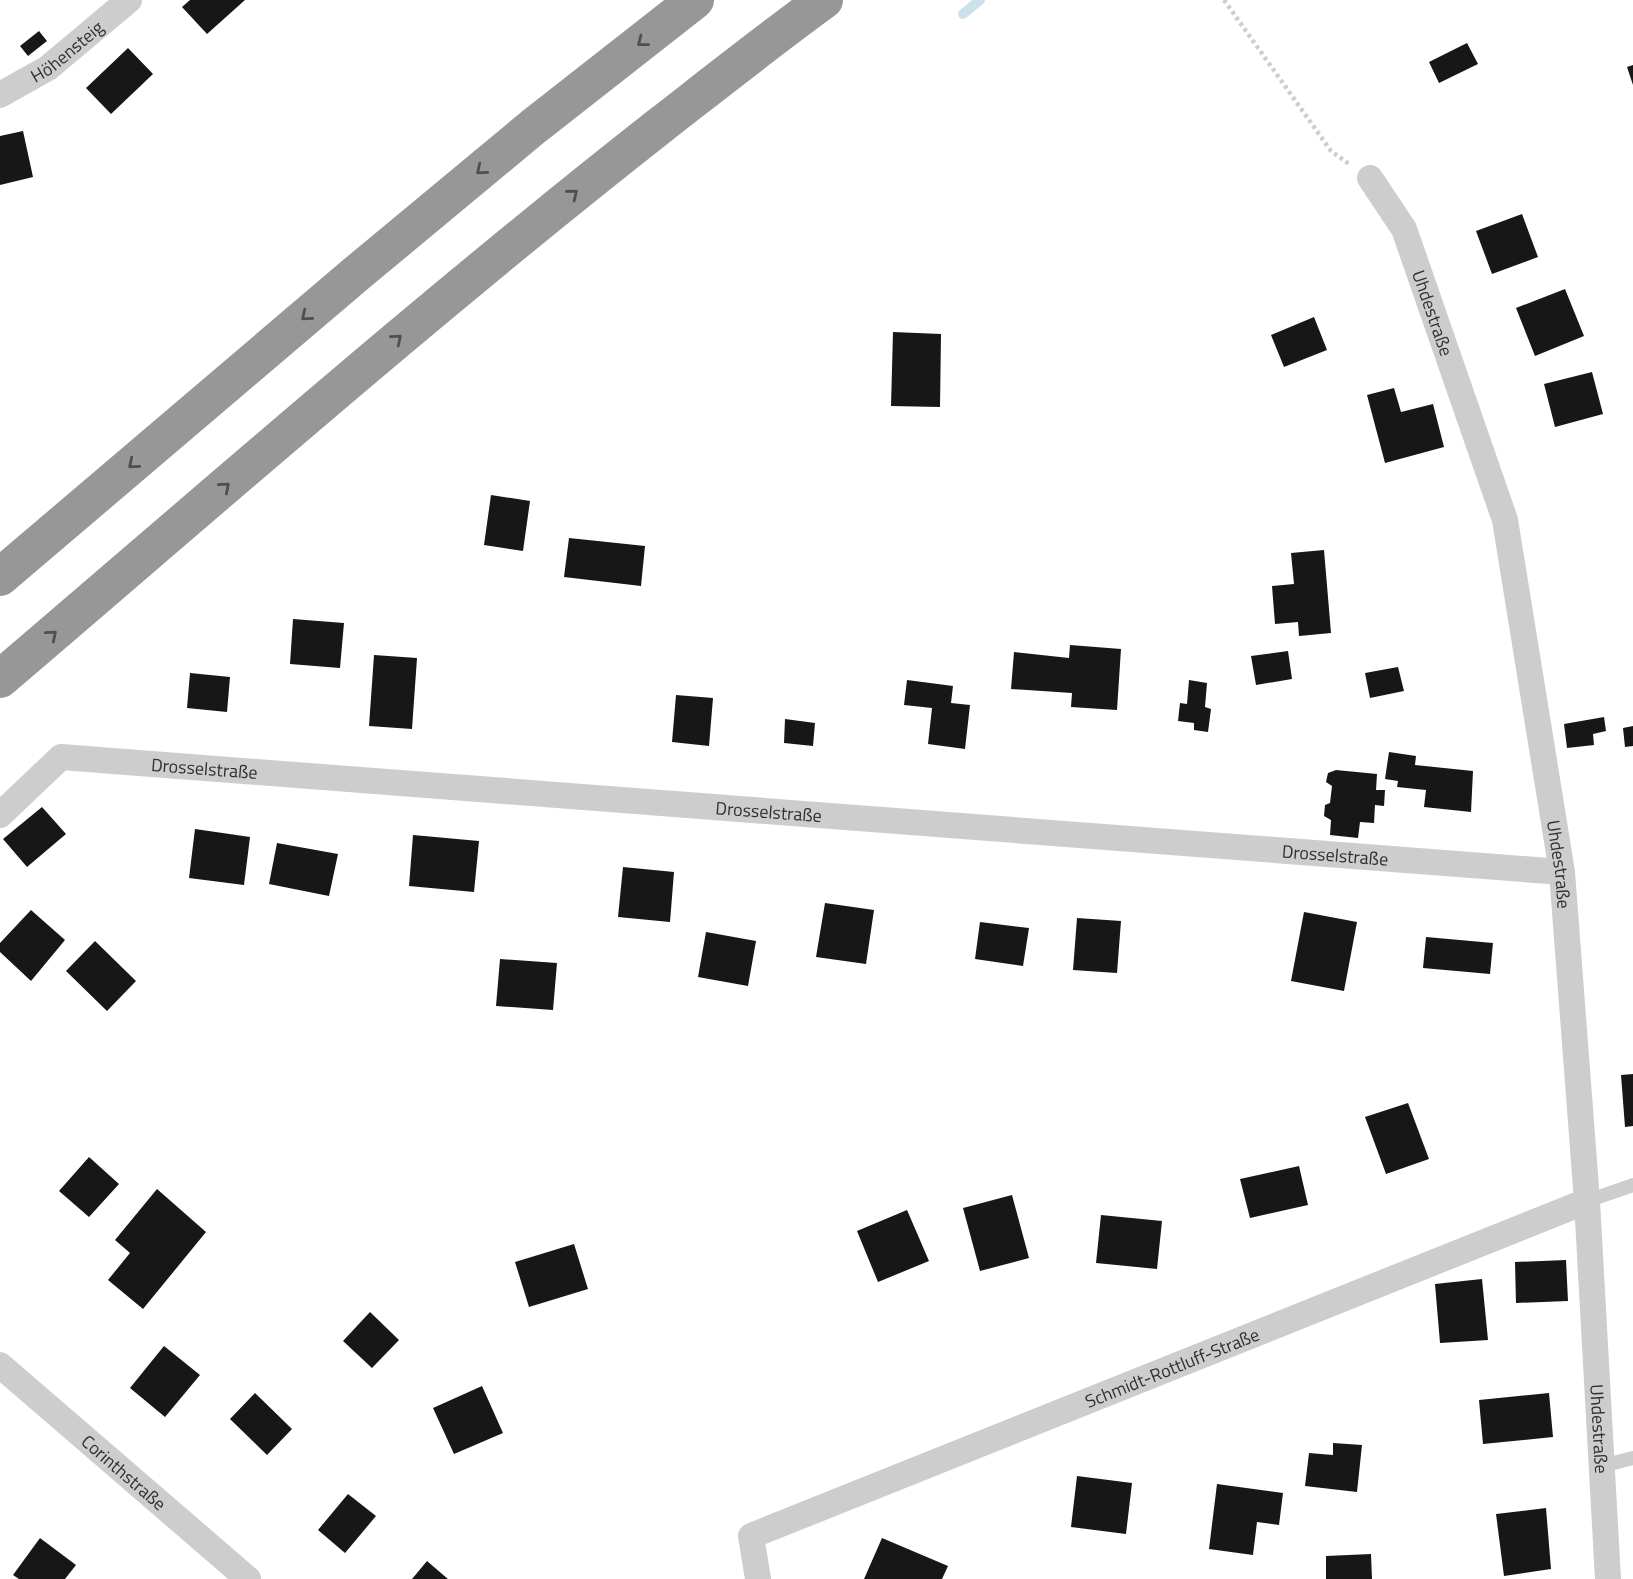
<svg xmlns="http://www.w3.org/2000/svg" width="1633" height="1579" font-family="'Titillium Web',sans-serif">
<rect width="100%" height="100%" fill="#fff"/>
<g fill="none" stroke-linecap="round" stroke-linejoin="round">
<path stroke="#cbe1eb" stroke-width="10" d="M963,14L980,0"/>
</g>
<path fill="#171717" d="M190,0H245L207,34L182,7Z
M39,31L47,41L28,56L20,46Z
M1467,43L1478,64L1439,83L1429,62Z
M128,48L153,74L111,114L86,88Z
M1633,65V85L1627,67Z
M23,131L33,177L0,185V136Z
M1522,214L1538,257L1492,274L1476,231Z
M1565,289L1584,336L1535,356L1516,308Z
M1314,317L1327,350L1284,367L1271,335Z
M893,332L941,334L940,407L891,406Z
M1592,372L1603,414L1555,427L1544,384Z
M1394,388L1401,412L1433,404L1444,447L1385,463L1367,395Z
M491,495L530,501L523,551L484,545Z
M569,538L645,546L641,586L564,577Z
M1324,550L1331,633L1299,636L1298,622L1275,624L1272,586L1294,584L1291,553Z
M293,619L344,623L340,668L290,664Z
M1070,645L1121,649L1117,710L1071,707L1072,693L1011,689L1014,652L1069,658Z
M1288,651L1292,679L1256,685L1251,656Z
M374,655L417,658L412,729L369,726Z
M1398,667L1404,691L1370,698L1365,673Z
M190,673L230,677L227,712L187,708Z
M907,680L953,686L951,703L970,705L965,749L928,744L932,708L904,705Z
M1189,680L1207,683L1205,707L1211,709L1208,732L1194,730V723L1178,721L1180,703L1187,704Z
M676,695L713,698L709,746L672,742Z
M1604,717L1606,731L1593,734L1594,745L1567,748L1564,724Z
M785,719L815,723L813,746L784,743Z
M1633,726V746L1625,747L1623,728Z
M1389,752L1416,756L1415,765L1473,771L1471,812L1424,807L1426,790L1397,787L1398,781L1385,779Z
M1336,770L1377,774L1376,790H1385L1384,806L1375,805L1374,823L1360,822L1358,838L1330,835L1331,820L1324,816L1325,805L1330,803L1332,786L1326,782L1328,773Z
M42,807L66,834L27,867L3,839Z
M195,829L250,837L244,885L189,878Z
M413,835L479,841L474,892L409,886Z
M277,843L338,854L329,896L269,884Z
M623,867L674,872L670,922L618,917Z
M825,903L874,910L866,964L816,957Z
M31,910L65,940L31,981L0,952V943Z
M1304,912L1357,922L1344,991L1291,981Z
M1077,918L1121,921L1117,973L1073,970Z
M980,922L1029,928L1023,966L975,959Z
M706,932L756,941L748,986L698,977Z
M1426,937L1493,943L1490,974L1423,968Z
M95,941L136,981L107,1011L66,971Z
M500,959L557,963L553,1010L496,1006Z
M1633,1074V1126L1625,1127L1621,1075Z
M1408,1103L1429,1159L1386,1174L1365,1117Z
M89,1157L119,1184L89,1217L59,1191Z
M1299,1166L1308,1205L1250,1218L1240,1179Z
M157,1189L206,1232L143,1309L108,1280L130,1253L115,1240Z
M1012,1195L1029,1258L980,1271L963,1208Z
M907,1210L929,1261L878,1282L857,1231Z
M1101,1215L1162,1221L1157,1269L1096,1263Z
M574,1244L588,1289L529,1307L515,1262Z
M1566,1260L1568,1301L1516,1303L1515,1262Z
M1482,1279L1488,1340L1440,1343L1435,1284Z
M370,1312L399,1340L372,1368L343,1341Z
M164,1346L200,1375L165,1417L130,1388Z
M482,1386L503,1433L454,1454L433,1408Z
M255,1393L292,1429L267,1455L230,1419Z
M1549,1393L1553,1437L1483,1444L1479,1400Z
M1333,1443L1362,1445L1357,1492L1305,1486L1309,1453L1333,1455Z
M1077,1476L1132,1483L1126,1534L1071,1527Z
M1217,1484L1283,1493L1279,1525L1257,1522L1253,1555L1209,1549Z
M348,1494L376,1516L345,1553L318,1530Z
M1546,1508L1551,1569L1504,1576L1496,1514Z
M40,1538L76,1565L65,1579H19L13,1575Z
M882,1538L948,1566L942,1579H864Z
M1371,1554L1372,1579H1326V1556Z
M427,1561L448,1579H412Z"/>
<g fill="none" stroke-linecap="round" stroke-linejoin="round">
<path stroke="#cdcdcd" stroke-width="4.5" stroke-dasharray="3.5 3.5" stroke-linecap="butt" d="M1224,0L1331,151L1349,164"/>
<path stroke="#cdcdcd" stroke-width="14" d="M1587,1201L1633,1185
M1602,1466L1633,1458"/>
<g stroke="#cdcdcd" stroke-width="26">
<path id="s1" d="M0,95L48,68L129,0"/>
<path id="s2" d="M1370,178L1404,229L1505,520L1562,872L1587,1201L1608,1579"/>
<path id="s3" d="M0,815L61,757L1562,872"/>
<path id="s4" d="M0,1365L248,1579"/>
<path id="s5" d="M758,1579L751,1536L1587,1201"/>
</g>
<path stroke="#979797" stroke-width="38" d="M0,577L356,274L533,127L695,0
M0,679C219,492 435,302 662,124C716,82 769,40 824,0"/>
</g>
<defs><path id="oneway-chevron" d="M-2-3.5L2.5 0L-2 3.5" fill="none" stroke-width="1.6" stroke-linecap="round" stroke-linejoin="round" transform="scale(1.75)"/></defs>
<g stroke="#4f4f4f">
<use href="#oneway-chevron" transform="translate(642 42) rotate(142)"/>
<use href="#oneway-chevron" transform="translate(481 170) rotate(140)"/>
<use href="#oneway-chevron" transform="translate(573 194) rotate(-39)"/>
<use href="#oneway-chevron" transform="translate(306 316) rotate(140)"/>
<use href="#oneway-chevron" transform="translate(397 339) rotate(-40)"/>
<use href="#oneway-chevron" transform="translate(133 464) rotate(140)"/>
<use href="#oneway-chevron" transform="translate(225 487) rotate(-41)"/>
<use href="#oneway-chevron" transform="translate(52 635) rotate(-41)"/>
</g>
<g text-anchor="middle" dominant-baseline="central" stroke-width="7" stroke-linejoin="round" paint-order="stroke">
<g font-size="18" fill="#303030" stroke="#fff">
<text stroke="none"><textPath href="#s1" startOffset="80">Höhensteig</textPath></text>
<text stroke="none"><textPath href="#s2" startOffset="150">Uhdestraße</textPath></text>
<text stroke="none"><textPath href="#s3" startOffset="228">Drosselstraße</textPath></text>
<text stroke="none"><textPath href="#s3" startOffset="794">Drosselstraße</textPath></text>
<text stroke="none"><textPath href="#s3" startOffset="1362">Drosselstraße</textPath></text>
<text stroke="none"><textPath href="#s2" startOffset="718">Uhdestraße</textPath></text>
<text stroke="none"><textPath href="#s5" startOffset="497">Schmidt-Rottluff-Straße</textPath></text>
<text stroke="none"><textPath href="#s2" startOffset="1284">Uhdestraße</textPath></text>
<text stroke="none"><textPath href="#s4" startOffset="164">Corinthstraße</textPath></text>
</g>
</g>
</svg>
